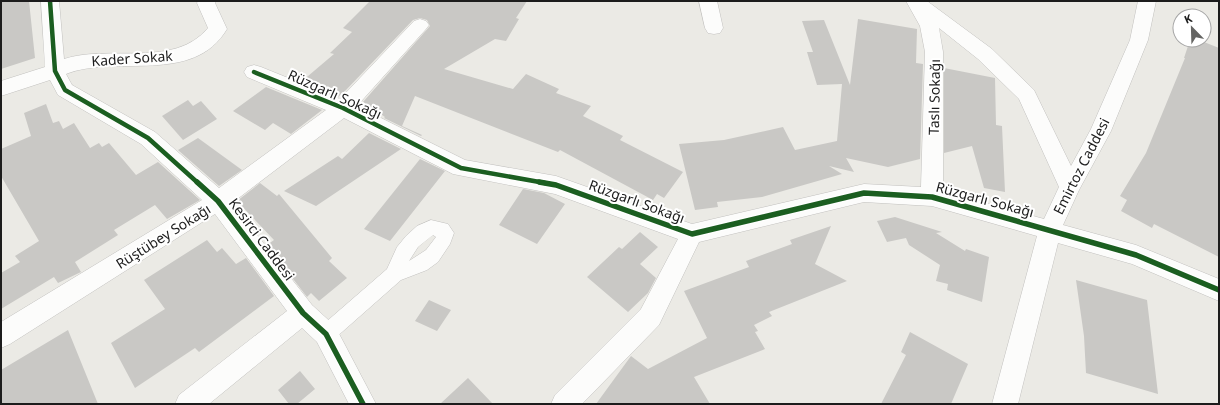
<svg xmlns="http://www.w3.org/2000/svg" width="1220" height="405" font-family="'Noto Sans',sans-serif">
<rect width="100%" height="100%" fill="#ebeae5"/>
<path fill="#c9c8c5" d="M1,1H29L35,58L1,69Z
M370,1H527L516,18L519,19L506,41L495,39L444,69L513,89L526,74L559,89L556,93L591,106L583,116L623,136L620,140L683,172L664,198L657,194L653,200L560,150L558,152L415,96L402,126L422,135L421,136L384,118L385,117L363,102L430,26L427,20L420,18L413,20L346,90L338,97L301,82L334,54L330,53L352,32L343,28Z
M858,19L917,29L916,63L923,64L920,159L888,167L846,158L854,172L829,166L842,174L762,197L717,202L718,207L695,210L679,144L724,140L783,127L795,150L837,141L842,84L817,85L807,52H813L802,21L824,20L850,85Z
M1190,40H1199L1219,48V257L1154,224L1152,228L1121,211L1127,200L1120,196L1146,153L1185,58H1184Z
M944,68L995,78L996,125L1002,126L1005,192L984,188L972,146L944,153Z
M266,87L322,110L291,134L273,123L265,130L233,111Z
M188,100L193,106L201,101L217,119L183,140L162,116Z
M46,104L53,123L59,121L63,129L74,123L90,148L99,143L102,147L109,143L136,175L158,162L200,200L167,219L155,205L114,230L118,235L75,262L81,272L58,283L54,277L1,309V273L20,262L15,256L39,241L1,176V149L31,136L24,113Z
M369,133L401,149L316,206L284,191L338,156L342,159Z
M198,138L242,170L219,186L178,150Z
M420,159L445,171L390,241L364,229Z
M260,183L277,196L279,194L332,258L329,261L347,278L319,301L311,293L307,297L267,245L274,240L237,201Z
M523,189L544,193L565,204L537,244L499,225Z
M895,217L942,232L936,233L965,251L966,249L989,257L982,302L947,290L948,284L936,281L940,265L909,245L906,238L887,242L877,221Z
M831,226L815,264L847,281L769,312L772,316L754,325L758,331L755,332L765,349L694,377L710,404H596L631,356L648,369L707,338L684,291L749,267L746,261L792,244L790,240Z
M640,232L658,247L640,264L656,278L648,293L628,312L587,277L619,247L622,249Z
M207,240L217,252L222,248L236,264L246,258L274,296L199,352L195,348L135,388L111,343L165,309L144,280Z
M1076,280L1147,300L1158,394L1086,373L1084,336Z
M429,300L451,310L437,331L415,321Z
M68,330L98,404H1V370Z
M910,332L968,364L951,404H881L906,355L901,352Z
M300,371L315,389L297,404H289L278,390Z
M468,378L493,404H440Z"/>
<g fill="none" stroke-linecap="round" stroke-linejoin="round">
<defs>
<path id="lane" d="M431,220L448,224L454,233L450,244L438,262L427,270L401,280L333,340L326,343L319,340L316,334L319,328L387,269L397,247L406,236L417,226ZM433,235L436,237L426,250L409,261L418,247Z"/>
<path id="street" d="M41,1H59L64,59C109,44 174,69 208,28L197,3L198,1H216L215,3L227,29C193,86 116,54 66,74L72,85L155,132L219,188L326,110L247,77L244,72L247,67L254,65L261,67L340,99L414,21L420,19L426,21L429,25L426,29L357,106L465,160L556,176L692,224L864,184L921,187L925,52L920,26L906,1H927L992,49L1034,90L1071,166L1091,129L1130,40L1138,1H1156L1148,40L1111,131L1079,190L1063,225L1136,245L1219,279V301L1132,264L1058,243L1018,404H992L1037,236L932,206L864,202L699,242L659,325L582,404H551L555,395L641,309L678,239L555,194L453,174L344,118L232,203L312,305L335,326L376,404H349L317,342L302,328L209,404H175L179,395L287,311L215,214L10,344L1,348V322L202,200L141,144L58,95L50,80L1,96V81L45,67ZM939,28L978,59L1019,99L1059,187L1044,219L943,191V52Z
M699,1H717L723,28L720,33L714,34L708,33L705,28Z"/>
</defs>
<use href="#lane" stroke="#c2c1bf" stroke-width="1"/>
<use href="#street" stroke="#c2c1bf" stroke-width="1"/>
<use href="#lane" fill="#fcfcfb" fill-rule="evenodd"/>
<use href="#street" fill="#fcfcfb" fill-rule="evenodd"/>
<defs>
<path id="cycleway-far1" d="M50,1L55,71L65,90L148,138L198,183
M254,72L343,108L461,168L545,183"/>
<path id="cycleway" d="M197,182L218,201L303,313L326,334L363,404
M539,182L556,185L692,234L864,193L932,197L1136,255L1219,290"/>
</defs>
<use href="#cycleway-far1" stroke="#fff" stroke-width="6"/>
<use href="#cycleway" stroke="#fff" stroke-width="8"/>
<use href="#cycleway-far1" stroke="#1b5e20" stroke-width="4.5"/>
<use href="#cycleway" stroke="#1b5e20" stroke-width="5.5"/>
</g>
<g text-anchor="middle" dominant-baseline="central" stroke-width="4" stroke-linejoin="round" paint-order="stroke">
<g font-size="14" fill="#1c1c1c" stroke="#fff">
<text transform="translate(132 58) rotate(-4)">Kader Sokak</text>
<text transform="translate(335 94) rotate(24)">Rüzgarlı Sokağı</text>
<text transform="translate(934 97) rotate(-89)">Taslı Sokağı</text>
<text transform="translate(1081 166) rotate(-63)">Emirtoz Caddesi</text>
<text transform="translate(985 199) rotate(15)">Rüzgarlı Sokağı</text>
<text transform="translate(637 201) rotate(20)">Rüzgarlı Sokağı</text>
<text transform="translate(163 236) rotate(-32)">Rüştübey Sokağı</text>
<text transform="translate(262 239) rotate(53)">Kesirci Caddesi</text>
</g>
</g>
<rect width="1220" height="405" fill="none" stroke="#1c1c1c" stroke-width="4"/>
<g transform="translate(1192 28) rotate(337)"><circle r="19" fill="#ffffff" stroke="#a4a4a4"/>
<path d="M0-3L7 15L0 10L-7 15Z" fill="#646462"/>
<text y="-6" font-size="11" font-weight="bold" text-anchor="middle" fill="#1c1c1c">K</text>
</g>
</svg>
